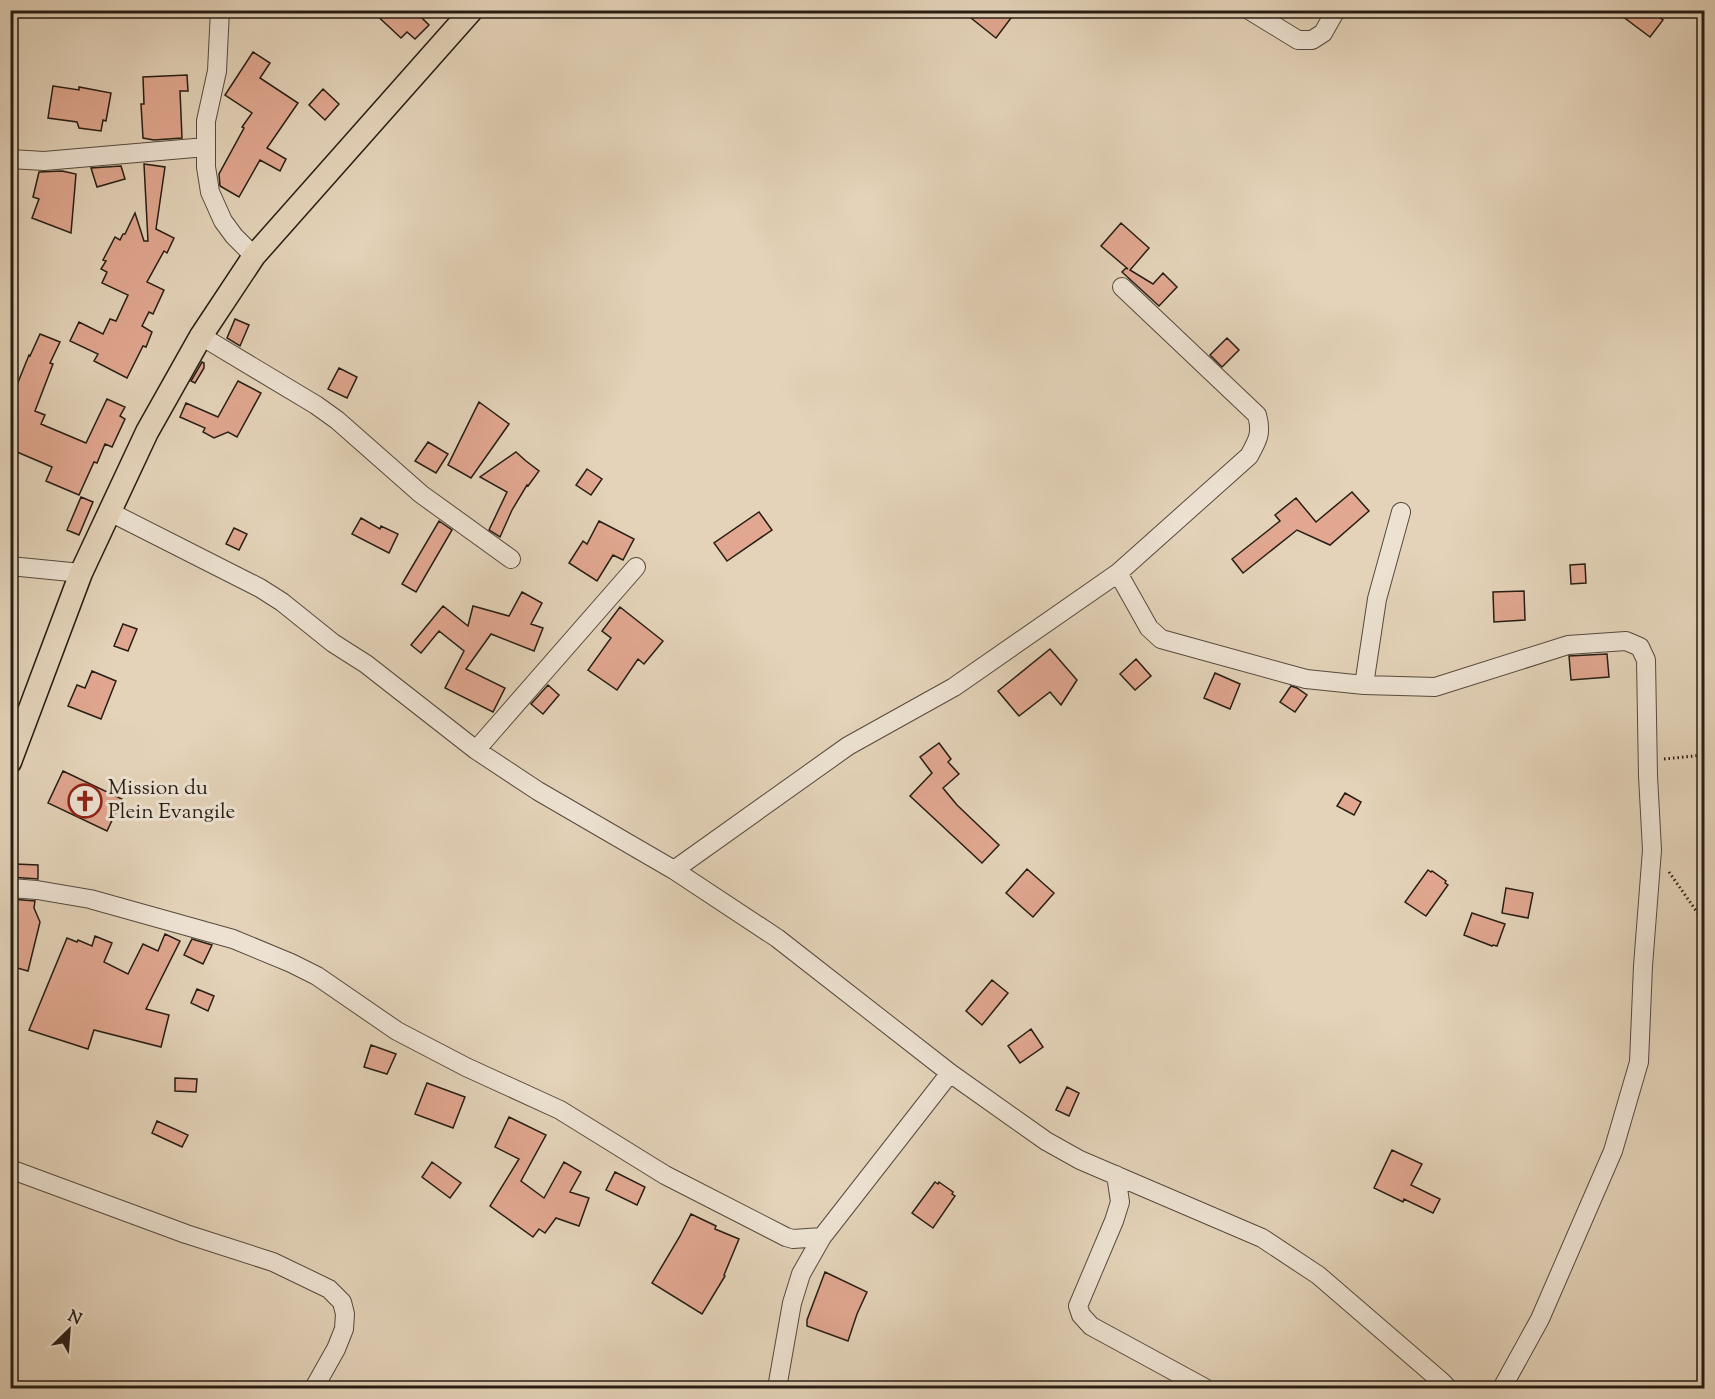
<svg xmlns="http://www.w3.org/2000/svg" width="1715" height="1399" font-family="'Sorts Mill Goudy',serif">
<rect width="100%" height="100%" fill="#e4d3b9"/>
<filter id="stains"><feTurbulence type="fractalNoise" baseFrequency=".00333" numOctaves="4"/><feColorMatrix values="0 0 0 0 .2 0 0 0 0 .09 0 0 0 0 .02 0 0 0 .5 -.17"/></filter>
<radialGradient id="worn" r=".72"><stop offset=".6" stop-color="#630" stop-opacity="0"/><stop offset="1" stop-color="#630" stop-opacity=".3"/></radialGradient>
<path fill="#e1a790" stroke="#261d14" stroke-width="1.5" d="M371,10H414L429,25L415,39L407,32L401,38Z
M961,10H1017L996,38Z
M1614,10H1650L1663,20L1650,37Z
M253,52L270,63L260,78L298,103L267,148L286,159L280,171L260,160L239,197L220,186L219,174L244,128L242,127L252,113L225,95Z
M187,75L188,91H180L182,138L154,140L143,138L141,104H144L143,77Z
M53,86L79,90V87L111,93L106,121L103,120L101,131L79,128L77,122L48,118Z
M323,89L339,104L325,120L309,105Z
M144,164L165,167L156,229L174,238L167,253L164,251L147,282L164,290L153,314L149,312L142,326L152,332L146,347L143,346L127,378L94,361L98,354L70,341L79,322L103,334L110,319L116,321L128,295L102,283L107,272L101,269L106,261L103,260L115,237L120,240L123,234H125L135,213L144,241H148Z
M121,166L125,179L97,187L91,168Z
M62,171L76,174L71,233L32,218L39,199L33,197L39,172Z
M1121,223L1149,248L1130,270L1153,284L1163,273L1177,287L1159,306L1122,272L1126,268L1128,269L1101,246Z
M235,319L249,325L240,346L227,338Z
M40,334L60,342L50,363L53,364L35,411L45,415L41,424L86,443L107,399L125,407L120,416L125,419L112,447L105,444L97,463L94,462L79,495L46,481L52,467L10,449V402L29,355L30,356Z
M1227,338L1239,350L1222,367L1210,355Z
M202,362L204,363V368L195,383L191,381Z
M339,368L357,377L347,398L328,389Z
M238,381L261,393L237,437L228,432L214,438L203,432L205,428L180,417L186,403L218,417Z
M479,402L509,424L471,478L448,465Z
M428,442L448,454L436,473L415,461Z
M516,452L526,461L539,471L528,486L527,485L512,510L500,537L489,530L507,492L480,477Z
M587,469L602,479L591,495L576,485Z
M1352,492L1369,511L1330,545L1297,530L1243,573L1232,559L1280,521L1275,515L1296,498L1316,522Z
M81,497L93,502L79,535L67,530Z
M759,512L772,530L727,561L714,543Z
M361,518L380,529L381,526L398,534L389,553L352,534Z
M439,521L452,530L416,592L402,584Z
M599,521L634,539L623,560L613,555L597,581L569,563L583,541L587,544Z
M234,528L247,534L239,550L226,544Z
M1585,564L1586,583L1571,584L1570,565Z
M1524,591L1525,620L1494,622L1493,592Z
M522,592L542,603L531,624L543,628L534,651L491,634L466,669L505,688L493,712L445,688L464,651L439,631L421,653L411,645L443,606L468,626L473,606L509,616Z
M620,607L663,641L644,664L638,659L617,690L588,670L611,638L602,631Z
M123,624L137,629L128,651L114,646Z
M1050,649L1077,680L1061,705L1050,692L1019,716L998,691Z
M1607,654L1609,677L1571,680L1569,656Z
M1136,659L1151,676L1135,690L1120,674Z
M92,671L116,681L101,719L68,706L77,685L85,688Z
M1215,673L1240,684L1230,709L1204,698Z
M548,685L559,695L543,714L531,704Z
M1291,686L1297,688L1307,695L1295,712L1280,702Z
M939,743L951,759L948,762L959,774L943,788L957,805L999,845L982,863L910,796L932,773L920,757Z
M63,771L122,799L107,831L48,803Z
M1345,793L1361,802L1354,815L1337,806Z
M15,864L38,865V879L10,877V874H15Z
M1027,869L1054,893L1033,917L1006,893Z
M1428,870L1431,872L1432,871L1446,881L1445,883L1448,885L1426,916L1405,902Z
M1506,888L1533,893L1528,918L1502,913Z
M10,899L35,901L34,908L40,922L28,971L10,966Z
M1472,913L1505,924L1497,946L1493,945L1492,946L1464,935Z
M165,934L180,941L146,1009L169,1015L161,1047L94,1030L88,1049L29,1030L67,938L77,942L78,940L92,946L95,936L112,943L104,962L128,974L143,944L158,951Z
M192,939L212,945L203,964L184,955Z
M992,980L1008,993L982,1025L966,1011Z
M197,989L214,996L208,1011L191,1003Z
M1031,1029L1043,1047L1020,1063L1008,1046Z
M371,1045L396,1054L387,1074L364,1067Z
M175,1078L197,1079L196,1092L175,1091Z
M427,1083L465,1097L453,1128L415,1114Z
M1067,1087L1079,1093L1069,1116L1056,1110Z
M509,1117L546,1135L521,1181L544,1198L564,1162L581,1172L570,1192L589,1198L579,1226L556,1218L545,1233L539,1229L533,1237L490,1206L519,1159L495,1147Z
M157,1121L188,1135L182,1147L152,1133Z
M1392,1150L1422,1164L1411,1185L1440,1199L1433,1213L1404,1199L1403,1202L1374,1188Z
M432,1162L461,1183L450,1198L422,1177Z
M615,1172L645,1187L637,1205L606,1190Z
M935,1182L938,1184L939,1182L953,1192L952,1194L955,1196L933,1228L912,1213Z
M691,1214L716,1226L715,1229L739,1239L724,1275L725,1276L702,1314L652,1283L680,1236Z
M825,1272L867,1292L857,1314L848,1341L807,1326V1320Z"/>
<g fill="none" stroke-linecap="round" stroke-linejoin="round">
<defs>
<path id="minor" d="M220,10L217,71L206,121V167L210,192L223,221L234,236L254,256
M1249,10L1298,40H1312L1323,33L1336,10
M10,159L44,161L206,147
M201,336L316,405L337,420L421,494L511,559
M110,512L260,588L282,602L333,643L366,664L476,750L538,791L674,870L777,938L950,1073L1046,1141L1080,1160L1262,1238L1318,1275L1441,1381L1448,1388
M10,566L81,573
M1118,573L1149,628L1161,639L1306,679L1364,685L1435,687L1568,645L1626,641L1640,647L1646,660L1648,776L1652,850L1643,966L1639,1062L1613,1151L1540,1319L1502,1388
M1364,685L1377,599L1401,512
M476,750L636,567
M674,870L848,746L954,687L1118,573L1249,456C1258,440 1262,433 1257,415L1122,287
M10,888L37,890L90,899L233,939L291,963L317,976L397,1031L466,1067L560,1110L665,1175L786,1237L793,1239L822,1237
M10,1169L186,1234L273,1262L329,1289L342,1302L345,1314L344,1329L336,1349L314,1388
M1116,1175L1120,1202L1114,1221L1078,1306L1081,1315L1091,1326L1205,1388
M777,1388L792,1303L801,1274L822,1237L950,1073"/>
<path id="major" d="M10,762L81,573L147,432L201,336L254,256L472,10"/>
</defs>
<use href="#minor" stroke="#564a3d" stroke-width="20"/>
<use href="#major" stroke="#261d14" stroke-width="25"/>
<path stroke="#261d14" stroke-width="3" stroke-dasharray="1.5 3" stroke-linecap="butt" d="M1664,759L1704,755
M1669,872L1704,922"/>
<use href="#minor" stroke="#ede2d2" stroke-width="18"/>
<use href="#major" stroke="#e4d3b9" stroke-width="22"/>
</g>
<defs>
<symbol id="church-ring" viewBox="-11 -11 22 22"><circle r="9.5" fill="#ede2d2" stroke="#8f2418" stroke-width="1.5"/><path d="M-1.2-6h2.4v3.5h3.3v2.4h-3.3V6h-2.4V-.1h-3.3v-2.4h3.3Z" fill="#8f2418"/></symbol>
</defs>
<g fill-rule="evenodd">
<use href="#church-ring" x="66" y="782" width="38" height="38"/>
</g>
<g text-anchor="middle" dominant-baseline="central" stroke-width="6" stroke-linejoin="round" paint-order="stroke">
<g font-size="21" fill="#261d14" stroke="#ede2d2" text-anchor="start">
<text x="108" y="789">Mission du<tspan x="108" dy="24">Plein Evangile</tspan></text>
</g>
</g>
<rect width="1715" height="1399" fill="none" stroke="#e4d3b9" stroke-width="36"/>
<rect x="12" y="12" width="1691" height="1375" fill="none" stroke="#261d14" stroke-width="3"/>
<rect x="18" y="18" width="1679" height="1363" fill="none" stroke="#261d14" stroke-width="1.5"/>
<g transform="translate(69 1330) rotate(25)" stroke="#ede2d2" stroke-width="4.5" paint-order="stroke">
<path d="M0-4.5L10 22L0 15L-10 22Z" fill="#261d14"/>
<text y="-9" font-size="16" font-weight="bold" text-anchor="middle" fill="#261d14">N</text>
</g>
<rect width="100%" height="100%" filter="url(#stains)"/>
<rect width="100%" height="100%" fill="url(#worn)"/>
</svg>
